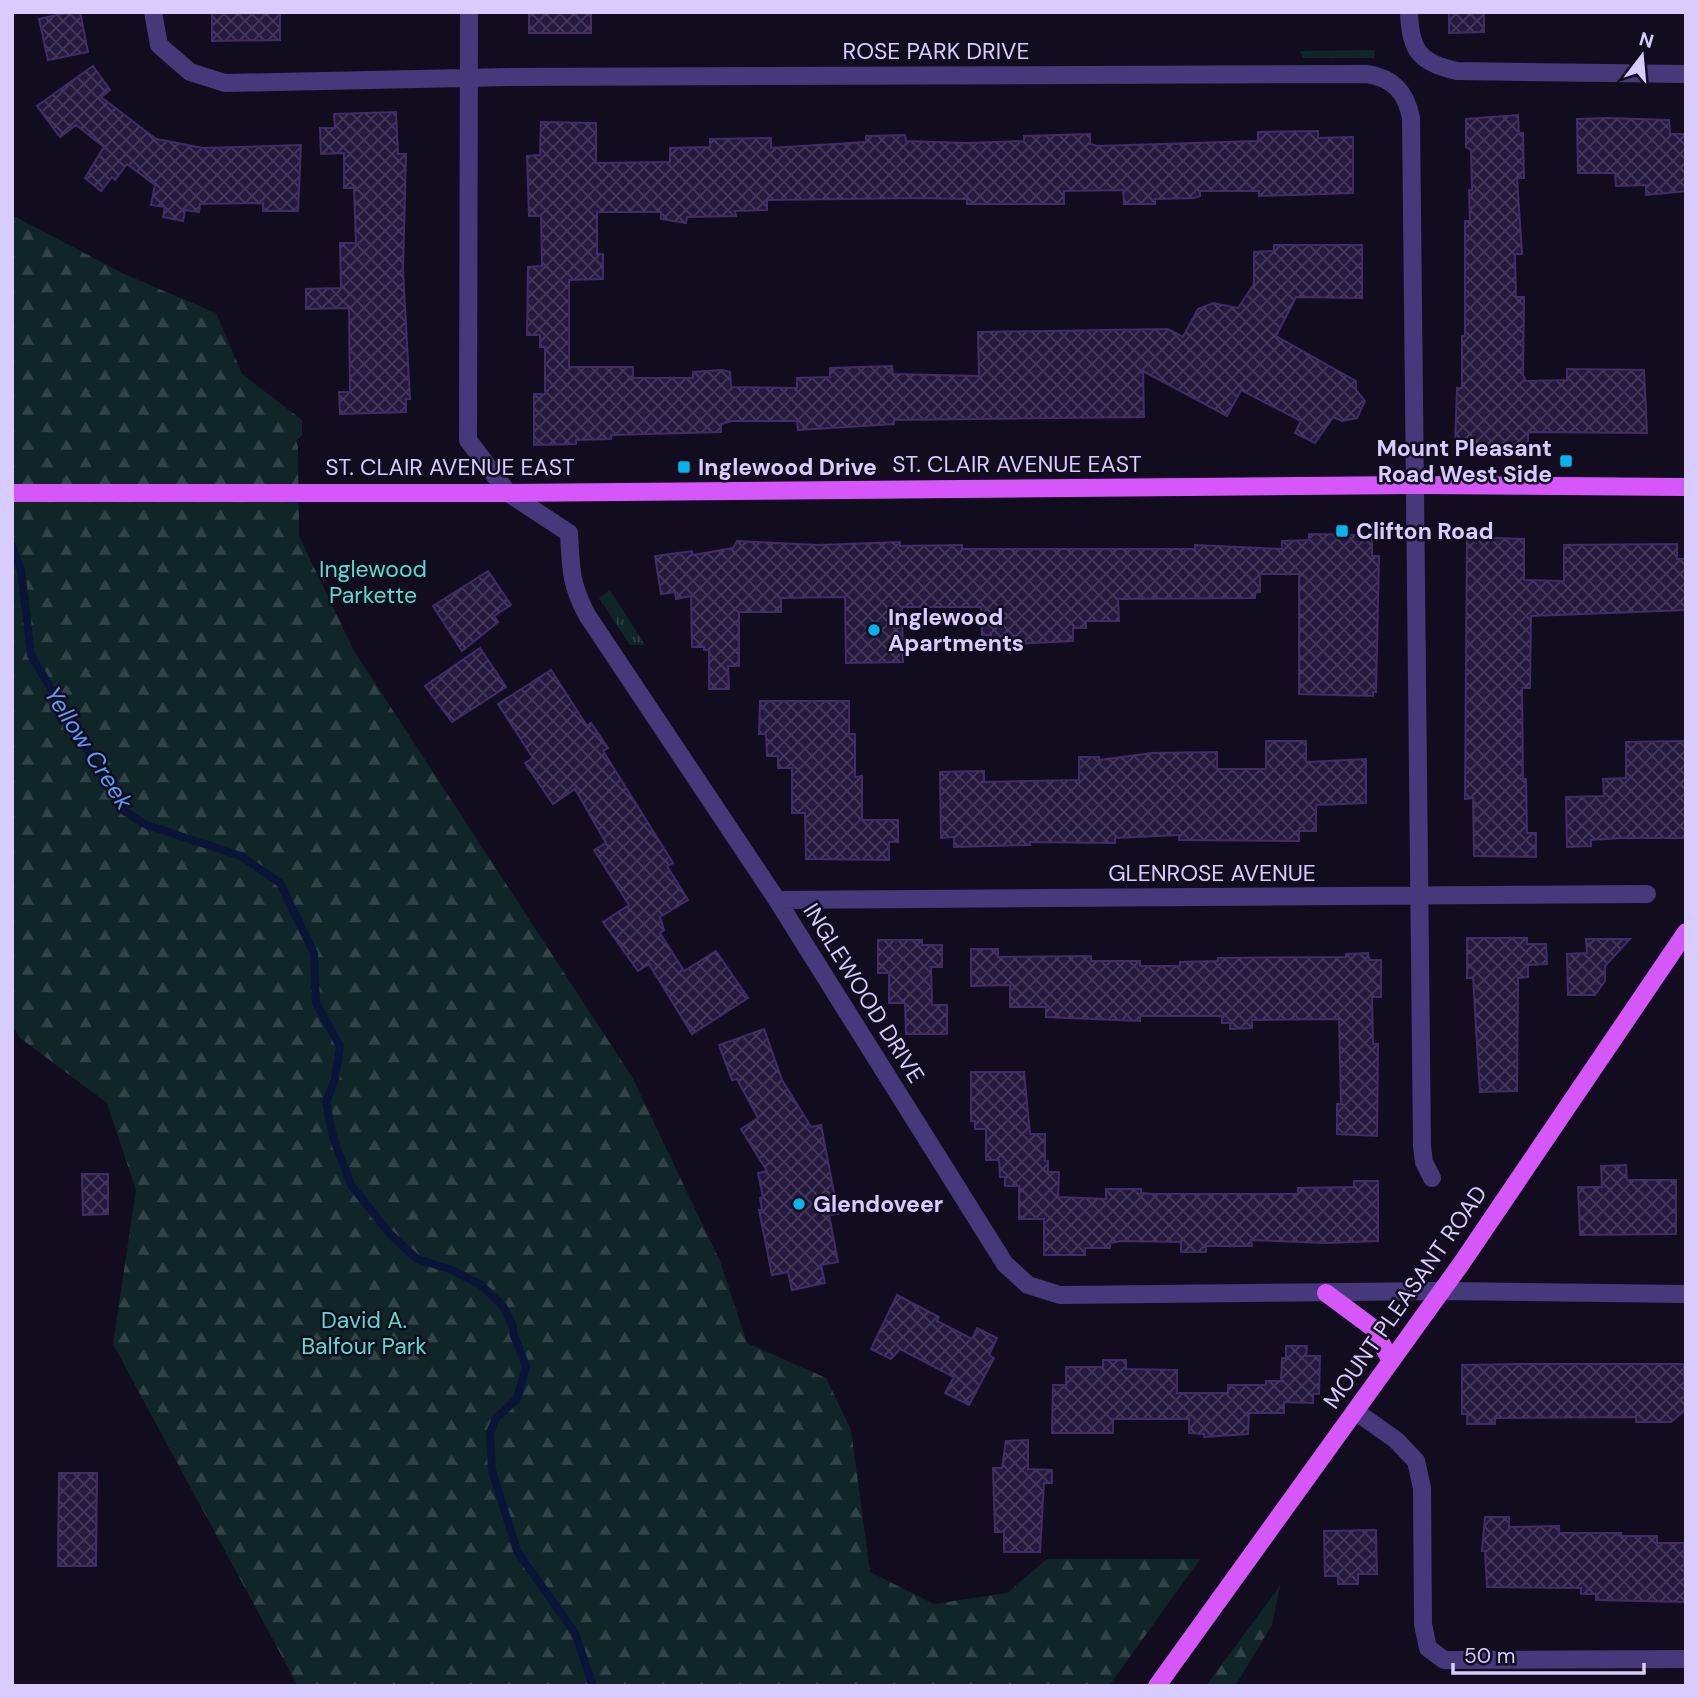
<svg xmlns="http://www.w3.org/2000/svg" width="1698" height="1698" font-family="'DM Sans',sans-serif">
<defs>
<pattern id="grass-tufts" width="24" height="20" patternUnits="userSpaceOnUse" patternTransform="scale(1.75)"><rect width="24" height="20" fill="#102527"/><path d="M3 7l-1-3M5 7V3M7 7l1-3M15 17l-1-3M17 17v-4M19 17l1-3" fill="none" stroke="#324347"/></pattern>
<pattern id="forest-firs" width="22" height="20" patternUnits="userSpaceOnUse" patternTransform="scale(1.75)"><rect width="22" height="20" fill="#102527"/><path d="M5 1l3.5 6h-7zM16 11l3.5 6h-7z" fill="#324347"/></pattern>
<pattern id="building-cross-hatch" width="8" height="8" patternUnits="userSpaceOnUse" patternTransform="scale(1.75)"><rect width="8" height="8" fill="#26193e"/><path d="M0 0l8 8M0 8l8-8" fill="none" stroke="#45395b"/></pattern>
</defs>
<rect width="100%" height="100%" fill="#120d1e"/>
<path fill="url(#grass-tufts)" d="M1375,50L1374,58H1303L1300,51Z
M610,590L645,645H630L599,598Z"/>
<path fill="url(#forest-firs)" d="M12,215L124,274L216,313L242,374L302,420V435L296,441L298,447L299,536L354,651L632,1077L720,1261L747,1343L826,1378L851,1430L870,1572L934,1604L1007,1593L1047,1559H1200L1109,1686H298L113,1344L136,1190L107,1103L20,1038L12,1025Z
M1280,1586L1272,1625L1235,1686H1206Z"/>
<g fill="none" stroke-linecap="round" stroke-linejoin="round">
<path stroke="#0a1439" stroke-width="8" d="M12,546L21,570L31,655L124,811L147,825L241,856L280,883L314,953L316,1003L340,1046L335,1079L326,1102L333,1137L351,1185L390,1234L417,1259L452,1270L481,1285L503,1306L513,1326V1333L526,1366L517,1399L496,1418L490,1433L492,1470L517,1551L575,1633L593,1686"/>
</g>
<path fill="url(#building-cross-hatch)" stroke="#412c69" stroke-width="2" d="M70,12H80L88,52L48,60L39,19Z
M212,12H280V40L212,41Z
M529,12H591V33H529Z
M1449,12H1484V32L1449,33Z
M93,66L110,90L101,97L156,139L203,148L301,145L298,211H263V203L200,204L199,212L185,210L183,221L163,217L165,207L151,205L155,185L127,164L115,180L112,177L101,191L85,178L104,147L76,125L60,137L37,106Z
M396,112L398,154H406L403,270L410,399H406V412L340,414L339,392H350L349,308L306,309V289L341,288L340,243H356L354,188H344V153L321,154L320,128H335L334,114Z
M1518,115L1519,133H1523L1524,178H1517L1522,254H1515L1516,297H1524L1523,375L1526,381L1567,380V369L1644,370L1647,433L1528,432V451H1472V447H1455L1457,388H1462V336H1465V221H1470L1469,190H1472L1471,150L1466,147V119Z
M1608,118L1669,120L1670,134H1686V191L1646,195V185L1616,186L1615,173H1578L1577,119Z
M541,122L596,123V163L670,162V148L710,147V139L771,138V148L866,142V136L905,135L906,141L966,143L1024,141V136L1090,134V144L1097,146L1258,141V132L1318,131V138L1353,137V193L1259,196V191H1200V196L1194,198L1155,199V204H1124L1123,190L1064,191V204H967V199L918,198L767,200V210L735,211L736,216L687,217L686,223L661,219V212H597V254H603V279L569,280V367H633V378H693V372L722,370L730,372L731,387L797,388V378L830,377V368L892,366L893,374L979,376L978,332L1168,329L1183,337L1198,309L1213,303L1238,308L1254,284V252L1274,251V245H1362V298L1296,297L1276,336L1356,381V390L1365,401L1357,418L1342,421L1333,417L1315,443L1295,433L1301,421L1241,390L1227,416L1143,371L1144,417L894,420V424L798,430L797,421H732L721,424V432L611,435V439L576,440V444L534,445V394H545V347H540V335H527L528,267L542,266L541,216H529L527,156L540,155Z
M1309,534L1364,535V539H1372V556H1379L1376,692H1373V696L1299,694V574H1260V592L1255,593V598L1118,599L1119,621H1086V628H1073V641L991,645V635H982L981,607H902L903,662L846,663L845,597L781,598V612H739V666H728L729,689H709V650H704V647H692L691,596L676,599L675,592L661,594L655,556L692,551L693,555L733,548L737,541L818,545L900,542V546L962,545V549H1195V545L1282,549V541L1309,540Z
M1467,537L1524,539V580L1564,581V545L1677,544V559H1686V610L1531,616L1530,688H1522L1523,779H1526L1527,833H1536V857L1474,856L1473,798L1465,799Z
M488,571L511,605L494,616L498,622L462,651L433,606Z
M480,648L506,687L452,722L425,686Z
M551,670L587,726L591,723L608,748L603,751L673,863L667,866L688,900L660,917L664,930L660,933L684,971L716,951L748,998L692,1034L649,964L638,971L603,922L629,905L594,850L606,843L575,789L553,804L525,763L533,758L498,704Z
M760,701H849V734H855V777L862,776V820H898V842H889V860L806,859L805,813H792V768H778V756H767L766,734H759Z
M1266,741H1306V762L1366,759V803L1316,805V831H1299V841L1179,840V835L1115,838V843L1030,842V845L954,847V837L941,838L940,772L984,771V782L1079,780V757H1099V760L1152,753L1217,752V769H1266Z
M1686,741V838H1620L1591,840V846L1567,847L1566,797L1604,796L1603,779L1626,778V742Z
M1467,938H1527V944H1546L1547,964L1528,965V977L1518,978L1517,1091L1480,1092L1473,978H1467Z
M1586,939H1630L1605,966V981L1595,995H1568L1567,954L1587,953Z
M878,940H922V945H942V967H931L932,1005H947V1034H906L905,1003H889V973H878Z
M971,949H998V957L1091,956V961H1140V966H1180V962L1218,961V958L1346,957V954L1368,953L1369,960H1381V997H1372L1373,1044H1378L1377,1136L1337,1134V1104H1341L1339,1019L1252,1020V1028L1230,1029V1023H1222V1016H1140V1021L1046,1017V1007H1010V985L971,986Z
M764,1029L782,1080L811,1127L821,1125L838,1214L829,1215L838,1262L821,1265L825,1283L792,1290L788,1272L772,1275L759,1210H762L760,1198L763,1197L758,1173L767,1171L741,1129L758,1118L737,1079L732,1080L719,1045Z
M971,1072H1024L1030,1134H1045V1161H1048V1172H1059L1058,1197L1106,1199V1189H1141V1193L1152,1194H1298V1188L1354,1187V1181H1378V1241L1327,1243L1251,1240L1252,1246H1206V1252H1181V1242L1121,1241L1110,1243V1248H1085V1255H1044V1219H1019V1186H1005V1177H1000L999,1160H986V1129H975V1121H971Z
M1626,1165L1627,1180H1676V1234L1580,1235L1578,1187H1602L1601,1166Z
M82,1174H108V1214L83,1215Z
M897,1295L939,1317L937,1321L972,1339L977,1328L997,1338L989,1355L994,1358L969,1405L945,1393L954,1377L900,1349L891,1359L871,1349Z
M1286,1346H1307L1306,1356H1320L1319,1394H1313V1403L1284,1402V1413H1249L1248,1434L1204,1437V1434L1189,1433V1419H1113V1433H1052L1053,1385H1066V1367H1103V1360H1126V1369L1177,1370V1393H1228V1385H1266V1381H1281L1282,1358H1286Z
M1517,1364H1684L1685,1410L1671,1422H1636V1417L1495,1418V1424H1467V1414H1462V1365Z
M1028,1440V1469L1052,1470V1483H1044L1040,1552H1004V1532H995L993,1468H1002L1006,1441Z
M59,1473H97L96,1566H58Z
M1485,1517H1509V1527L1559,1526V1533H1621V1536H1657V1543H1684L1685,1602L1596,1600V1594H1581V1588L1487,1587L1485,1551H1482Z
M1376,1530L1377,1574H1358V1584H1338V1576H1325L1324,1531Z"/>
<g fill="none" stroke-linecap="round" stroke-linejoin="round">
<path stroke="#46397b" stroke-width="18" d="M153,12L159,45L190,72L225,83L510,77L1367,74C1393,78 1406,92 1411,118L1422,1146L1424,1162L1432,1178
M469,12L468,440L508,493L569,533C571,568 570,583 587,615L777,900L1005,1264L1028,1285L1060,1295L1441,1291L1686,1294
M1409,12C1410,51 1420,63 1457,71L1686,74
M777,900L1647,894
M1355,1411L1396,1440L1416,1461L1422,1488L1423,1624L1428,1648L1444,1660L1686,1659"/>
<path stroke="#d556f9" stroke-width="18" d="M12,493H508L1414,485L1686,487
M1326,1293L1373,1328L1390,1359
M1157,1686L1461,1264L1686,932"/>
</g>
<g fill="#08b3ec" stroke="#120d1e" stroke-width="2.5">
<rect x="1559" y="454" width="14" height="14" rx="3.5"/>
<rect x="677" y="460" width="14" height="14" rx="3.5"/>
<rect x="1335" y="524" width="14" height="14" rx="3.5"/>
<circle cx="874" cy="630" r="7"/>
<circle cx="799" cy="1204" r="7"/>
</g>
<g text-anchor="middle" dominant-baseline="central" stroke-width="5" stroke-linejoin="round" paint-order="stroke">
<g font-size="23" fill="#d8cbfd" stroke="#120d1e">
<text x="936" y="51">ROSE PARK DRIVE</text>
<text x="1017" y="464">ST. CLAIR AVENUE EAST</text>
<text x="450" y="467">ST. CLAIR AVENUE EAST</text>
<text x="1212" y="873">GLENROSE AVENUE</text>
<text transform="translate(864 993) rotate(58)">INGLEWOOD DRIVE</text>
<text transform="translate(1405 1297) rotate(-55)">MOUNT PLEASANT ROAD</text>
</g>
<g font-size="23" font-weight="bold" fill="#d8cbfd" stroke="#120d1e" text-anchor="start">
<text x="1552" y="448" text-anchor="end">Mount Pleasant<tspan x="1552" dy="26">Road West Side</tspan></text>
<text x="698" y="467">Inglewood Drive</text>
<text x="1356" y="531">Clifton Road</text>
<text x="888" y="617">Inglewood<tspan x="888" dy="26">Apartments</tspan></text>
<text x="813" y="1204">Glendoveer</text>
</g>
<g font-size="23" fill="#5bdacd" stroke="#120d1e">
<text x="373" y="569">Inglewood<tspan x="373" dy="26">Parkette</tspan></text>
<text x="364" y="1320">David A.<tspan x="364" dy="26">Balfour Park</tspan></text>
</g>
<g font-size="24" font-style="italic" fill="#5d9af9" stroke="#120d1e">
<text transform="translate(89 748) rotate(57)">Yellow Creek</text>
</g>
</g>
<rect width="1698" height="1698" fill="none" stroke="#d8cbfd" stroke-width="28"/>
<g transform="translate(1642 56) rotate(16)" stroke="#120d1e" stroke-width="5" paint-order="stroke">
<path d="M0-5L12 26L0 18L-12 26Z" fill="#d8cbfd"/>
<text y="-10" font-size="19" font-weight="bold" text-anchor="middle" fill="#d8cbfd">N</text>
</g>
<path d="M1453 1663v10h191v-10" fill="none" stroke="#d8cbfd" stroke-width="3.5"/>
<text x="1464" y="1663" font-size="21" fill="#d8cbfd" stroke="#120d1e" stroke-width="5" paint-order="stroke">50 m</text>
</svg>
